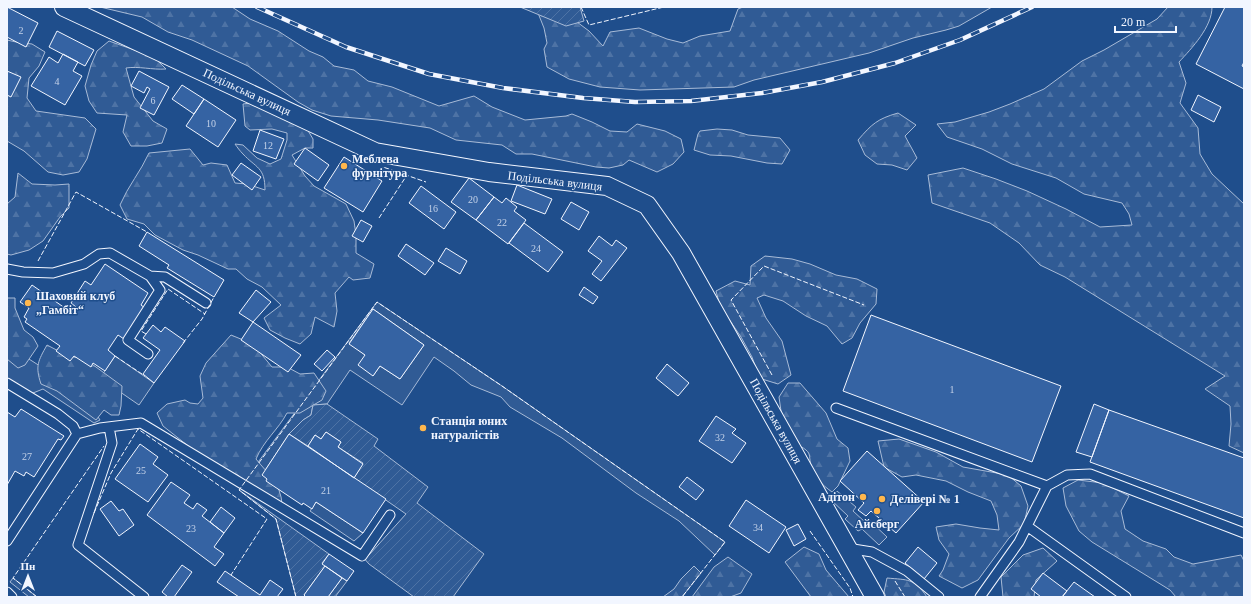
<svg xmlns="http://www.w3.org/2000/svg" width="1251" height="604" font-family="Georgia,serif">
<defs>
<pattern id="forest-firs" width="22" height="20" patternUnits="userSpaceOnUse"><rect width="22" height="20" fill="#305b95"/><path d="M5 1l3.5 6h-7zM16 11l3.5 6h-7z" fill="#4e73a5"/></pattern>
<pattern id="garden-furrows" width="10" height="10" patternUnits="userSpaceOnUse"><rect width="10" height="10" fill="#305b95"/><path d="M-1 1l2-2M0 10L10 0M9 11l2-2" fill="none" stroke="#4e73a5"/></pattern>
</defs>
<rect width="100%" height="100%" fill="#1f4e8c"/>
<path fill="#305b95" stroke="#a8bbd7" fill-rule="evenodd" d="M377,302L502,386L725,542L722,546L715,555L679,521L636,493L562,438L510,407L501,397L471,385L454,371L434,357L402,405L350,370L327,404L313,405L311,415L303,420L289,434L262,475L253,469ZM373,309L424,345L400,379L380,366L373,376L365,355L349,343Z
M7,345L101,405L95,412L100,420L94,423L43,389L33,393H28L7,380Z
M115,356L154,383L139,405L100,378Z
M837,491L856,507L853,511L865,522L868,519L887,537L879,545L862,529L858,531L845,519L848,516L830,499Z
M316,502L363,533L354,541L310,511Z
M13,578L37,597H29L10,582Z"/>
<path fill="url(#forest-firs)" stroke="#a8bbd7" d="M100,7H232L250,19L278,31L309,51L323,57L334,66L354,70L368,81L392,87L439,106L474,96L492,107L525,120L566,116L572,114L592,122L610,131L627,132L637,124L665,131L681,139L684,152L673,164L657,172L629,160L623,165L609,168L596,167L532,154H516L502,145L456,140L430,128L378,120L331,116L312,110L298,102L248,66L192,40L168,32L142,17Z
M743,7H992L959,26L946,30L913,38L869,53L754,80L734,87L640,90L600,87L569,79L547,67L544,49L547,43L544,28L538,13L577,22L589,31L603,46L610,32L639,28L667,39L683,43L700,36L730,31L738,9Z
M1168,7H1212C1212,27 1192,48 1179,62L1186,83L1180,103L1198,128L1200,154L1212,174L1244,204V453L1229,446L1231,424L1230,406L1205,389L1225,376L1065,277L1040,265L1019,243L990,223L932,203L928,175L963,168L996,179L1027,191L1066,209L1100,227L1132,225L1129,214L1122,203L1084,194L1056,178L1012,164L982,149L947,137L937,124L955,122L989,112L1010,104L1044,89L1082,61L1104,50L1157,19Z
M7,40L16,42L32,44L45,52L39,66L29,78L27,98L36,111L85,118L96,129L87,159L79,172L63,175L48,172L24,151L7,141Z
M109,41L154,57L166,69C152,70 139,66 126,68L134,97L153,121L167,129L162,143L147,146H131L123,132L127,115L97,113L89,101L85,86L91,65L97,51Z
M257,102L307,129L313,139V148H305L292,155L305,176L314,186L346,204L354,221L356,235V253L374,264L370,278L353,280L349,277L335,293L337,311L334,327L315,317L311,334L300,344L285,338L270,330L264,318L281,305L262,287L247,279L236,269H228L198,255L183,250L155,235L144,224L127,219L120,205C128,186 141,171 149,153L190,149L203,165L211,163L227,165L235,183L247,184L265,190C265,167 256,168 243,154C240,151 237,147 235,144L243,145L257,158L270,164L281,159L287,140V133L272,129L250,130L245,126L243,104Z
M898,113L916,125L905,136L917,158L907,170L892,165L877,164L865,155L858,140C872,124 877,119 898,113Z
M717,129L732,130L748,135L780,138L790,150L782,164L767,163L731,156L710,155L694,150L698,134L700,131Z
M18,173L32,184L55,185L69,184V208L60,217L43,241L29,250L11,255L7,254V204L15,197Z
M765,256L792,259L810,264L836,275L857,279L877,289L876,304L860,323L852,338L842,344L827,326L806,316L783,301L764,295L757,298L766,318L782,341L791,375L778,384L762,379L758,374L752,357L741,337L720,306L716,291L735,281L750,285L751,266Z
M7,298H15V308L24,330L33,337L38,346L25,365L18,368L7,359Z
M231,335L253,344L272,367H287L300,374L314,373L326,391L322,400L300,413H287C278,430 264,440 256,459C267,473 281,484 282,504L253,493L239,476L229,471L200,463L187,445L163,426L157,413L167,404L185,400L190,403L198,404L203,398L200,376L206,363Z
M47,345L68,356L85,359L122,386L121,406L119,415H111L104,410L96,420L57,391L41,384C35,366 38,361 47,345Z
M788,383H800L826,413L837,439L848,448L850,461L838,486L832,492C821,484 815,478 811,465C809,459 811,454 806,450C803,447 798,446 795,444L781,411L779,397Z
M899,439L936,452L963,467L1008,475L1021,486L1028,506L1024,524L1009,538L978,580L962,588L939,576L943,570L949,554L939,540L936,527L956,524L980,528L999,530L997,515L991,501L968,492L946,481L916,475L902,477L884,467L878,441Z
M1078,480L1103,483L1129,496L1121,511L1125,529L1143,541L1166,549L1174,557L1193,564L1241,555L1244,561V597H1176L1170,590L1092,542L1079,531L1066,506L1063,488Z
M804,547L819,554L826,570L849,597H811L785,562Z
M1043,548L1057,561L1036,580L1034,597H1003L1001,577L1023,555Z
M728,557L752,574L741,593L730,597H692L714,567Z
M694,566L701,573L682,597H663L674,589L681,579Z
M887,578C908,580 914,578 927,597H886L884,592Z"/>
<path fill="url(#garden-furrows)" stroke="#a8bbd7" d="M520,7H580L584,21L566,26Z
M327,404L378,439L374,446L428,487L417,503L484,554L453,597H414L369,564L362,556L369,555L406,514L354,478L363,463L338,447L341,442L326,432L321,439L315,435L308,446L289,434L303,420L311,415L313,405Z
M239,490L329,554L322,563L325,566L304,595L306,597H296L276,519Z
M342,578L347,581L335,597H328Z"/>
<path fill="#3563a3" stroke="#f2f6ff" d="M7,7L38,23L26,47L7,37Z
M1225,7H1244V62L1242,66L1244,67V89L1196,64Z
M57,31L94,50L85,66L49,47Z
M63,54L78,62L73,71L82,76L65,105L31,86L49,57L58,63Z
M7,71L21,77L11,97L7,95Z
M139,71L169,87L154,115L140,108L150,89L147,87L144,93L131,86Z
M182,85L204,99L194,114L172,99Z
M1198,95L1221,107L1214,122L1191,110Z
M204,99L236,120L218,147L186,126Z
M260,130L284,139L276,159L253,151Z
M305,148L329,165L318,181L294,164Z
M344,157L382,181L363,212L324,188Z
M241,163L261,177L252,190L232,175Z
M469,178L494,197L476,220L451,202Z
M517,185L552,199L545,214L511,201Z
M421,186L456,212L444,229L409,203Z
M494,197L502,203L506,198L517,207L514,211L526,220L508,244L476,220Z
M571,202L589,212L579,230L561,219Z
M361,220L372,226L363,242L352,236Z
M524,223L563,252L548,272L509,243Z
M147,232L224,280L214,297L167,268L169,265L139,246Z
M599,236L612,246L616,240L627,248L601,281L592,274L602,261L588,251Z
M406,244L434,263L425,275L398,256Z
M446,248L467,261L460,274L438,261Z
M105,264L148,293L141,305L145,308L124,339L118,335L108,350L115,356L105,371L93,363L91,367L74,356L70,361L56,351L60,346L25,322L27,319L24,317L29,308L20,302L32,285L72,313L76,307L71,303L85,281L91,285Z
M584,287L598,297L593,304L579,295Z
M256,290L271,302L253,322L239,313Z
M373,309L424,345L400,379L380,366L373,376L358,365L365,355L349,344Z
M871,315L1061,386L1032,462L843,391Z
M253,322L301,355L288,372L241,340Z
M153,325L161,332L165,327L185,341L154,383L143,374L160,350L143,338Z
M327,350L335,357L322,371L314,364Z
M667,364L689,383L678,396L656,378Z
M1094,404L1109,410L1092,457L1076,452Z
M21,409L64,436L61,440L58,439L34,477L26,472L24,476L15,471L7,485V412L15,417Z
M1109,410L1244,458V518L1090,462Z
M716,416L736,429L732,433L746,443L732,463L699,441Z
M326,432L341,442L338,447L363,464L354,478L308,446L315,435L321,439Z
M289,434L386,499L363,533L316,502L312,509L303,503L302,505L266,481L267,479L262,475Z
M140,444L158,457L153,464L168,475L148,502L115,479Z
M867,451L924,502L896,533L871,511L866,516L858,510L864,503L840,481Z
M687,477L704,490L696,500L679,487Z
M171,482L190,495L184,503L193,509L197,503L207,510L202,516L224,533L214,547L224,554L215,566L147,515Z
M746,500L786,527L769,553L729,526Z
M111,501L119,511L123,509L134,525L119,536L100,509Z
M221,507L235,518L224,533L210,522Z
M798,524L806,539L794,546L786,530Z
M918,547L937,563L924,579L905,563Z
M329,554L354,571L347,581L322,564Z
M182,565L192,572L174,597H168L162,592Z
M325,566L342,578L328,597H306L304,595Z
M225,571L260,595L270,580L283,589L277,597H239L217,582Z
M1043,573L1067,591L1062,597H1041L1031,589Z
M1074,582L1095,597H1062Z"/>
<g fill="none" stroke-linecap="round" stroke-linejoin="round">
<defs>
<path id="lane" d="M7,269L23,272L53,273L84,264L99,254L110,253L150,276L160,290L128,340L148,354
M150,276L165,277L206,303
M7,383L58,414L73,426L77,434L7,541
M836,408L1047,486L1019,542L980,597
M109,427L112,443L78,545L144,597
M77,434L100,428L141,423L362,556L390,515
M1047,486L1067,475L1090,474L1244,533
M1027,526L1126,597
M847,548L872,552L907,571L939,597
M7,592L12,597"/>
<path id="street" d="M64,7L375,152L489,172L607,186L647,205L681,253L875,597"/>
</defs>
<use href="#lane" stroke="#f2f6ff" stroke-width="11"/>
<use href="#street" stroke="#f2f6ff" stroke-width="20"/>
<use href="#lane" stroke="#1f4e8c" stroke-width="9"/>
<use href="#street" stroke="#1f4e8c" stroke-width="18"/>
<defs>
<path id="rail" d="M257,7L346,47L429,74L503,88L583,98L635,102L691,101L762,93L822,82L895,63L960,40L1032,7"/>
</defs>
<use href="#rail" stroke="#f2f6ff" stroke-width="4.5"/>
<use href="#rail" stroke="#1f4e8c" stroke-width="3" stroke-dasharray="9" stroke-linecap="butt"/>
<path stroke="#f2f6ff" stroke-width="1" stroke-dasharray="5 2" stroke-linecap="butt" d="M581,7L589,25L664,7
M377,178L383,167L426,182
M379,218L407,175
M38,261L76,192L147,232
M146,334L141,331L168,289L205,314
M183,343L202,319L214,297
M115,356L145,376
M772,375L731,300L764,266L864,305
M94,513L111,473L138,429L267,519L231,575
M810,531L850,588L853,597
M895,581L905,597
M37,597L13,578L104,446
M296,597L276,519L239,490L377,302L502,386L725,542L682,597"/>
</g>
<g fill="#ffb74d" stroke="#1f4e8c" stroke-width="1.5">
<circle cx="344" cy="166" r="4"/>
<circle cx="28" cy="303" r="4"/>
<circle cx="423" cy="428" r="4"/>
<circle cx="863" cy="497" r="4"/>
<circle cx="882" cy="499" r="4"/>
<circle cx="877" cy="511" r="4"/>
</g>
<g text-anchor="middle" dominant-baseline="central" stroke-width="3" stroke-linejoin="round" paint-order="stroke">
<g font-size="10" fill="#c3d1e8">
<text x="21" y="30">2</text>
<text x="57" y="81">4</text>
<text x="153" y="100">6</text>
<text x="211" y="123">10</text>
<text x="268" y="145">12</text>
<text x="473" y="199">20</text>
<text x="433" y="208">16</text>
<text x="502" y="222">22</text>
<text x="536" y="248">24</text>
<text x="952" y="389">1</text>
<text x="720" y="437">32</text>
<text x="27" y="456">27</text>
<text x="141" y="470">25</text>
<text x="326" y="490">21</text>
<text x="758" y="527">34</text>
<text x="191" y="528">23</text>
</g>
<g font-size="12" fill="#f2f6ff" stroke="#1f4e8c">
<text transform="translate(247 92) rotate(25)">Подільська вулиця</text>
<text transform="translate(555 181) rotate(7)">Подільська вулиця</text>
<text transform="translate(776 421) rotate(61)">Подільська вулиця</text>
</g>
<g font-size="12" font-weight="bold" fill="#f2f6ff" stroke="#1f4e8c" text-anchor="start">
<text x="352" y="159">Меблева<tspan x="352" dy="14">фурнітура</tspan></text>
<text x="36" y="296">Шаховий клуб<tspan x="36" dy="14">„Гамбіт“</tspan></text>
<text x="431" y="421">Станція юних<tspan x="431" dy="14">натуралістів</tspan></text>
<text x="855" y="497" text-anchor="end">Адітон</text>
<text x="890" y="499">Делівері № 1</text>
<text x="877" y="524" text-anchor="middle">Айсберг</text>
</g>
</g>
<rect width="1251" height="604" fill="none" stroke="#f2f6ff" stroke-width="16"/>
<g transform="translate(28 576)" stroke="#1f4e8c" stroke-width="3" paint-order="stroke">
<path d="M0-3L7 15L0 10L-7 15Z" fill="#f2f6ff"/>
<text y="-6" font-size="11" font-weight="bold" text-anchor="middle" fill="#f2f6ff">Пн</text>
</g>
<path d="M1115 26v6h61v-6" fill="none" stroke="#f2f6ff" stroke-width="2"/>
<text x="1121" y="26" font-size="12" fill="#f2f6ff" stroke="#1f4e8c" stroke-width="3" paint-order="stroke">20 m</text>
</svg>
